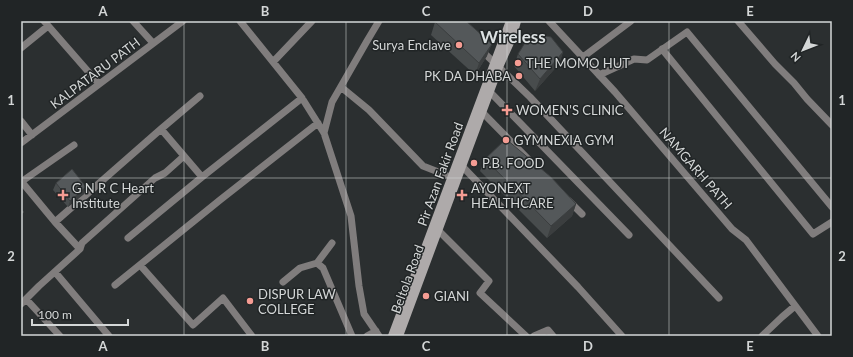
<svg xmlns="http://www.w3.org/2000/svg" width="853" height="357" font-family="Lato,sans-serif">
<rect width="100%" height="100%" fill="#2b2f30"/>
<g fill="none" stroke-linecap="round" stroke-linejoin="round">
<path stroke="#807d7d" stroke-width="7" d="M44,21L99,84
M133,21L153,43
M240,21L302,98L324,133L351,216L359,286L364,314L379,336
M549,21L615,92L732,229L746,240L818,336
M738,21L775,64L794,83L807,99L832,125
M21,48L48,26
M662,49L813,234L832,222
M481,50L530,97L719,298
M583,57L631,21
M273,62L312,21
M599,75L634,59L647,60L687,32L832,207
M341,87L369,110L423,166L446,175
M490,92L629,235
M482,112L528,159
M21,121L32,135
M161,129L202,177
M324,133L332,102L367,41L379,21
M21,143L183,21
M462,166L578,287L622,336
M21,181L55,222L80,249
M21,182L74,145
M569,201L582,214
M55,222L161,129L200,96
M435,227L489,281L480,293L526,336
M128,238L202,177L302,98
M317,263L332,243
M140,265L193,325L223,298L252,336
M55,272L109,336
M283,282L300,268L317,263L323,268L352,336
M115,285L220,200L318,123
M26,299L60,336
M21,304L39,286L80,249L82,243L155,178L165,173L184,156
M367,336L376,331
M534,336L548,330L553,336
M762,336L782,317L795,306"/>
<path stroke="#aeaaaa" stroke-width="8" d="M392,336L510,21
M399,336L499,67L513,36L517,21"/>
</g>
<path fill="#484c4d" d="M435,22L487,56L475,75L431,35Z
M563,52L559,64L535,91L514,66L518,54Z
M485,159L576,204L572,216L547,238L480,171Z
M56,183L84,194L68,207L53,190Z"/>
<path fill="#3b3e3f" d="M492,44L487,56L475,75L479,63Z
M563,52L559,64L535,91L540,79Z
M86,187L84,194L68,207L70,201Z
M576,204L572,216L547,238L551,226Z"/>
<path fill="#54585a" stroke="#3b3e3f" d="M436,21H466L492,44L479,63L435,22Z
M531,33L551,37L563,52L540,79L518,54Z
M506,139L551,177L576,204L551,226L485,159Z
M72,169L86,187L70,201L56,183Z
M21,209L24,212L21,215Z"/>
<path fill="none" stroke="#d4d7d7" stroke-width="1" stroke-opacity="0.55" d="M184,21V336M346,21V336M507,21V336M669,21V336M21,178H832"/>
<g fill="#f59c93" stroke="#212526" stroke-width="1.5">
<circle cx="459" cy="45" r="4"/>
<circle cx="518" cy="63" r="4"/>
<circle cx="519" cy="76" r="4"/>
<path d="M505 104h4v4h4v4h-4v4h-4v-4h-4v-4h4z"/>
<circle cx="506" cy="140" r="4"/>
<circle cx="474" cy="163" r="4"/>
<path d="M61 189h4v4h4v4h-4v4h-4v-4h-4v-4h4z"/>
<path d="M460 189h4v4h4v4h-4v4h-4v-4h-4v-4h4z"/>
<circle cx="426" cy="296" r="4"/>
<circle cx="250" cy="301" r="4"/>
</g>
<g text-anchor="middle" dominant-baseline="central" stroke-width="3" stroke-linejoin="round" paint-order="stroke">
<g font-size="13" fill="#d4d7d7" stroke="#212526" text-anchor="start">
<text x="451" y="45" text-anchor="end">Surya Enclave</text>
<text x="526" y="63">THE MOMO HUT</text>
<text x="511" y="76" text-anchor="end">PK DA DHABA</text>
<text x="516" y="110">WOMEN'S CLINIC</text>
<text x="514" y="140">GYMNEXIA GYM</text>
<text x="482" y="163">P.B. FOOD</text>
<text x="72" y="188">G N R C Heart<tspan x="72" dy="15">Institute</tspan></text>
<text x="471" y="188">AYONEXT<tspan x="471" dy="15">HEALTHCARE</tspan></text>
<text x="258" y="294">DISPUR LAW<tspan x="258" dy="15">COLLEGE</tspan></text>
<text x="434" y="296">GIANI</text>
</g>
<g font-size="13" fill="#d4d7d7" stroke="#212526">
<text transform="translate(95 73) rotate(-37)">KALPATARU PATH</text>
<text transform="translate(696 168) rotate(49)">NAMGARH PATH</text>
<text transform="translate(440 174) rotate(-70)">Pir Azan Fakir Road</text>
<text transform="translate(407 279) rotate(-70)">Beltola Road</text>
</g>
<g font-size="17" font-weight="bold" fill="#dce1e2" stroke="#212526">
<text x="513" y="36">Wireless</text>
</g>
</g>
<rect width="853" height="357" fill="none" stroke="#212526" stroke-width="44"/>
<g transform="translate(803 50) rotate(227)" stroke="#212526" stroke-width="3" paint-order="stroke">
<path d="M0-3L7 15L0 10L-7 15Z" fill="#d4d7d7"/>
<text y="-6" font-size="11" font-weight="bold" text-anchor="middle" fill="#d4d7d7">N</text>
</g>
<path d="M32 319v6h96v-6" fill="none" stroke="#d4d7d7" stroke-width="2"/>
<text x="38" y="319" font-size="12" fill="#d4d7d7" stroke="#212526" stroke-width="3" paint-order="stroke">100 m</text>
<rect x="22" y="22" width="809" height="313" fill="none" stroke="#d4d7d7" stroke-width="1.5"/>
<g font-size="13" text-anchor="middle" font-weight="bold" fill="#d4d7d7">
<text x="103" y="16">A</text>
<text x="265" y="16">B</text>
<text x="426" y="16">C</text>
<text x="588" y="16">D</text>
<text x="750" y="16">E</text>
<text x="11" y="105">1</text>
<text x="842" y="105">1</text>
<text x="11" y="261">2</text>
<text x="842" y="261">2</text>
<text x="103" y="351">A</text>
<text x="265" y="351">B</text>
<text x="426" y="351">C</text>
<text x="588" y="351">D</text>
<text x="750" y="351">E</text>
</g>
</svg>
